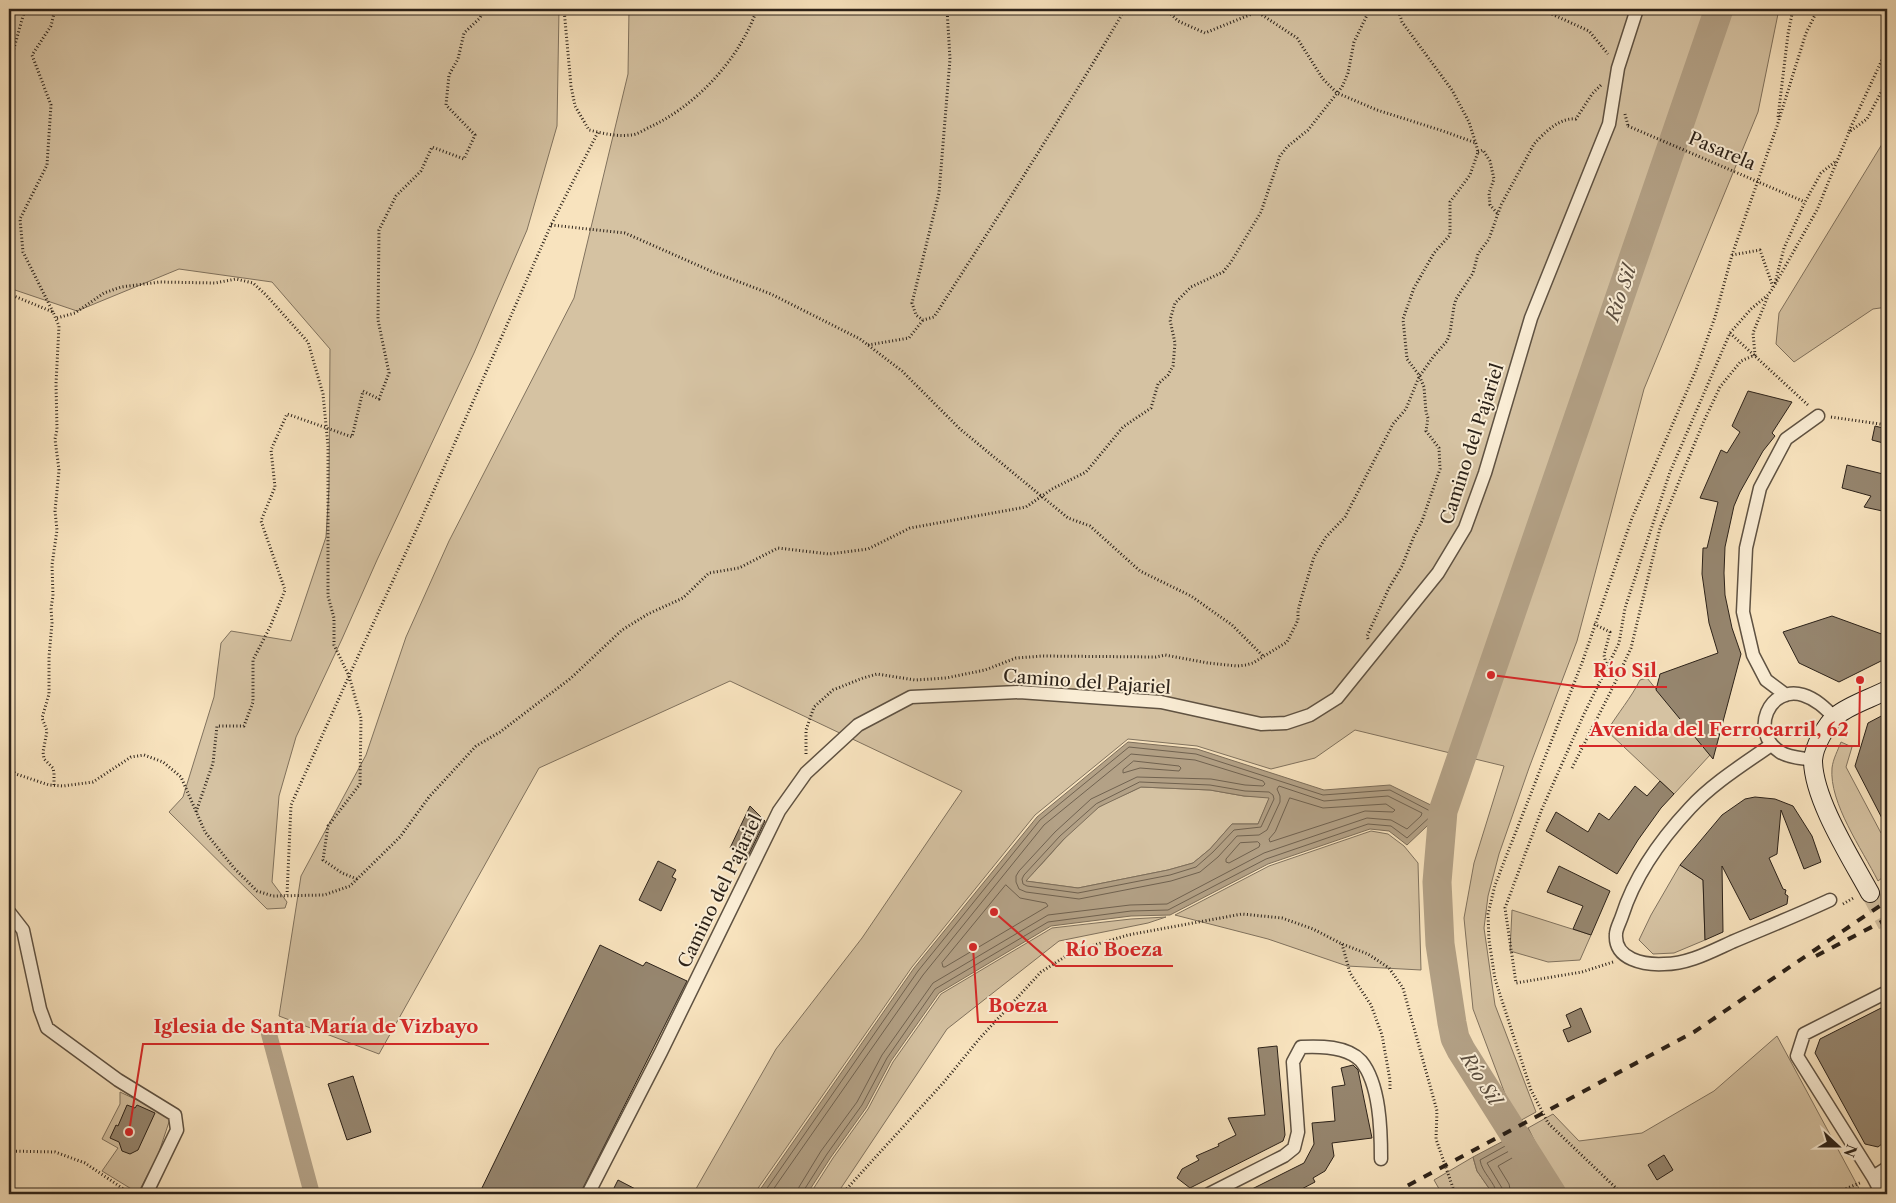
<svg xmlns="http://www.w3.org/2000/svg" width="1896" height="1203" font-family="'Libre Caslon Text',serif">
<rect width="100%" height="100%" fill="#f8e3be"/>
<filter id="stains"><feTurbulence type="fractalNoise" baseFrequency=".004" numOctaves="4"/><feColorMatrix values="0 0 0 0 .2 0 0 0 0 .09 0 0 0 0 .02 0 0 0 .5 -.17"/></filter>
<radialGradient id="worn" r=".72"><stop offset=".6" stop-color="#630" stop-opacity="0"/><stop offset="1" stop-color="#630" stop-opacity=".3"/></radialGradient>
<path fill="#d5c2a2" stroke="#80725e" d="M9,9H559L557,126L527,230L474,353L377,560L342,639L296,737L279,796L272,882L287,902L285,908L267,909L169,812L183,797L214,697L221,643L231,631L291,641L326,537L329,488L330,349L272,282L179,269L77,311L9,288Z
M629,9H1779L1758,112L1644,389L1577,641L1529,768L1499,854L1488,896L1484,928L1495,1005L1536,1112L1516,1123L1473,1009L1464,918L1474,863L1504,766L1355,730L1315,758L1271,769L1197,746L1128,739L1035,815L912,967L754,1194H693L776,1049L862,938L962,791L730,681L539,768L379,1054L279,1016L301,876L366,755L406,637L449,541L574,298L628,74Z
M1887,136V307L1873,309L1794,362L1776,344L1779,313Z
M1647,678L1710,755L1674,794L1607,731C1618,713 1631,698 1640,680Z
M1841,742L1852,747L1846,767L1881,833L1887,830V874L1878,881C1862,849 1829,803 1832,768C1833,759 1838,750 1841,742Z
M1141,787L1210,790L1244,796L1270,797L1258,824H1232L1210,849L1193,863L1168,870L1078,888L1025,881C1050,858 1072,825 1099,807C1112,799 1128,794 1141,787Z
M1371,831L1388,834L1404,846L1418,863L1421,970L1347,966L1268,939L1175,915L1269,866Z
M1680,865L1703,880L1705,940L1674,953L1653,954L1639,940L1651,915Z
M1512,910L1591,935L1580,960L1548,962L1510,951Z
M1166,917L1148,923L1059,941L947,1029L837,1194H810L833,1158L868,1109L893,1062L941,994L1052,928L1131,919Z
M1777,1036L1862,1194H1568L1541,1154L1528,1128L1553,1114L1579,1141L1642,1133L1714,1091Z
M120,1092L171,1116L158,1155L138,1193L102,1171L118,1148L102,1139L120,1104Z
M1473,1157L1477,1171L1493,1194H1442L1434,1180Z"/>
<path fill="#b3a186" stroke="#7d6e5a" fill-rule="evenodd" d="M1128,742L1197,749L1324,790L1390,785L1443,811L1407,845L1389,831L1370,829L1268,864L1170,915L1131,916L1051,926L939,993L891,1061L866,1108L831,1157L807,1194H757L914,968L1037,817ZM1141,787L1210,790L1244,796L1269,798L1258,824H1232L1210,849L1193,863L1168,870L1078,888L1026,881L1063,840L1099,807Z
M1528,1128L1541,1154L1568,1194H1493L1477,1171L1473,1157Z"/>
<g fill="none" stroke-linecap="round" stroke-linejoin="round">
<path stroke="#706250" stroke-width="1" d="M1134,761L1179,766L1181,768L1179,771L1140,768L1123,773V770Z
M1140,782L1210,785L1245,791L1269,792L1273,795L1274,799L1261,827L1234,830L1213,852L1196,867L1170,875L1078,893L1027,886L1023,884L1022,879L1024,875L1060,836L1096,804Z
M1290,798L1323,808L1386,804L1395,810L1393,812L1365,811L1270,842L1269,839L1275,832Z
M1258,842L1260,844L1259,847L1229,863L1226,862V859L1240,843Z
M1006,885L1020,898L1046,903L1048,906L945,967H943L942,963Z
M763,1194L918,971L1040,820L1129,747L1196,754L1323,795L1390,790L1432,812V815L1407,838L1391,826L1368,824L1266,859L1168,910L1131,911L1048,922L935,989L887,1058L862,1105L827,1154L804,1190L803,1194
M770,1194L923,975L1044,825L1131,754L1195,760L1263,781L1265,784L1263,786L1245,785L1211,779L1137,777L1091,799L1055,832L1019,871L1016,876V882L1019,889L1026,892L1079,899L1171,881L1200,872L1218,857L1237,836L1259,835L1267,830L1280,802V796L1277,789L1279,786L1324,801L1388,796L1422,813L1421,816L1407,829L1391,820L1367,818L1264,853L1167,904L1130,905L1048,915L933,983L882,1055L857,1102L821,1151L799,1187L797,1194
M1497,1194C1495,1182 1482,1173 1480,1160L1525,1135L1562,1194
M1503,1194L1502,1188L1487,1163L1522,1144L1554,1194
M1511,1194L1509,1184L1498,1166L1519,1154L1545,1194"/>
<path stroke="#b3a186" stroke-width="16" d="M269,1034L312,1194"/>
<path stroke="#b3a186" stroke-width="29" d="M1552,1194L1461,1050L1455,1038L1452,1023L1440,944L1437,882L1443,811L1719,9"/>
</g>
<path fill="#96866f" stroke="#2c2219" d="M1748,391L1792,402L1772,433L1775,436L1763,451L1740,492L1734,506L1725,547L1724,573L1725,595L1732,628L1741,654L1713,759L1656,690L1660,674L1718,653L1709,623L1702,574L1703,548H1707L1718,502L1700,498L1721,450L1727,453L1740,432L1732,426Z
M1875,426L1887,429V444L1872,440Z
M1847,465L1887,475V512L1864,507L1871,496L1842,488Z
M1832,616L1887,636V658L1839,682L1799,663L1783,632Z
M1887,713V828L1855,766L1868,723Z
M1660,781L1674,794L1661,808L1638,840L1617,874L1546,831L1556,812L1588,832L1599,813L1609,820L1635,786L1647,796Z
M1755,797L1775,799L1793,806L1812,836L1821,862L1804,869L1781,810L1777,854L1769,858L1783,889L1786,890L1785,894L1788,896L1787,904L1750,920L1722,866L1723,932L1705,940L1703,880L1680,865L1722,815L1745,799Z
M750,806L765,821L748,856L730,848Z
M658,861L676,870L672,877L676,879L661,911L639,900Z
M1559,866L1610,891L1591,935L1573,929L1583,906L1547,892Z
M600,945L643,966L646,962L687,981L580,1194H479Z
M1887,1005V1140L1878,1147L1865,1144L1815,1053L1820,1039Z
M1581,1008L1591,1032L1568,1042L1563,1030L1571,1027L1566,1015Z
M1277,1046L1285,1135L1283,1141L1190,1188L1177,1178L1182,1169L1199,1160L1196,1156L1219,1146L1218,1144L1236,1135L1228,1118L1265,1115L1258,1048Z
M1353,1065L1358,1070L1372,1138L1332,1143L1334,1156L1325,1171L1313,1178L1315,1182L1296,1192L1294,1190L1286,1194H1242L1304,1163L1314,1144L1312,1123L1335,1121L1332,1087L1345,1085L1341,1068Z
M353,1076L371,1132L347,1140L328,1084Z
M127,1105L135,1108L137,1105L155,1113L138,1150L130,1154L122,1151L119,1142L110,1138L116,1125L118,1126Z
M1664,1155L1673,1170L1657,1180L1648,1165Z
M618,1180L645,1194H611Z"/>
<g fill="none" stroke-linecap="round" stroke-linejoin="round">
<path stroke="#cfbc9d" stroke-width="18" stroke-dasharray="18 9" stroke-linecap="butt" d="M1870,893L1887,925"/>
<defs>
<path id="street" d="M1786,695L1766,680L1753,655L1743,612L1746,548L1760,488L1786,439L1818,416
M1771,745C1744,764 1713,783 1690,808C1661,839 1635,875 1622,916C1620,922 1616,929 1616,934C1614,960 1645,965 1664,964C1688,964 1710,952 1732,942C1765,928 1798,915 1830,900
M1813,760C1803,758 1789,758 1780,752C1749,732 1769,685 1803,695C1816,699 1825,708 1834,717
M9,912L23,930L40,1009L47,1028L118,1080L175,1115L177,1130L147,1192L149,1194
M1873,1177L1887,1168
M588,1194L661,1052L779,811L806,773L858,725L911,697L1019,692L1161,702L1261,724L1286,723L1310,715L1337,698L1438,573L1465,528L1485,473L1531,318L1609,124L1618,68L1637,9
M1209,1194L1284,1156L1294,1148L1298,1132L1293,1062L1301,1047C1320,1046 1347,1046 1361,1061C1380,1084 1381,1130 1381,1159
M1882,1194L1873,1177L1797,1056L1804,1034L1887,992"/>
<path id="secondary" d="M1870,893C1851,858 1813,799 1813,760C1814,746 1826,725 1836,716C1849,705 1872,698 1887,690"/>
</defs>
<use href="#street" stroke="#5f5242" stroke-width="15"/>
<use href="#secondary" stroke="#2c2219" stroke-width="20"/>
<path stroke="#2c2219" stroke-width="3" stroke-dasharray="1 2.5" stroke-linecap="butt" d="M564,9L571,86L575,106L589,130C602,133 616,137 631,135C637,135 645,129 652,126C698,104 740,58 757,9
M947,9L950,59L939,193L912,303L916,315L923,320L934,317C998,217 1061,118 1121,16L1124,9
M1166,9L1178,21L1205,33L1264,9
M1543,9L1545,11L1589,31L1608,54
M1256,11L1297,38L1323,79L1337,93L1377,110L1443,131L1476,143
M9,66L25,9
M1625,114L1628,126
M1778,117L1788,34L1793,9
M1849,131L1887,49
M1478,152L1483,150L1490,161L1494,179L1489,193L1490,205L1498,214
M551,225L625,233L713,272L771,294L860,339L902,371L960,429L1068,518L1090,526L1140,571L1191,596L1232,625L1264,657
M1732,255L1760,250L1773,287
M1775,283L1784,248L1805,202L1821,173L1836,161
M9,294L53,312L59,326L56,384L57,430L55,439L59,470L55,511L57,530L52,565L53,596L51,608L52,623L49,657V694L42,718L47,731L43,752L44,759L53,768L54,773V785
M53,312L23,252L20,219L47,165L51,105L32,55L51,26L55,9
M57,318L75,313L104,293L121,287L160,282L215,283L236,279L253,283L266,295L308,342L323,394L328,446V596L334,618V645L349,676L291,805L287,895
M1730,333L1809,406
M868,345L909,338L923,320
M1831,417L1887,425
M1594,624L1610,632L1604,655L1607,668
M1368,639L1367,636L1389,588L1402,566L1414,536L1422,521L1440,469L1439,448L1426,431L1428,418L1426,412L1424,387L1419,375L1407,359L1403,319L1414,288L1434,253L1450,235V202L1470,175L1478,152L1476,144L1469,122L1452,90L1402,22L1398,9
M806,754V730L814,707L833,690L863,678L877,674L915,680L946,678L985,670L1016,658L1042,656L1156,657L1165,655L1208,663L1237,666L1246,665L1253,663L1287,642L1298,620V611L1302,596L1314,557L1326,537L1345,517L1393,424L1406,409L1419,377L1433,357L1447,341L1450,333L1454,306L1456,299L1473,273L1478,254L1489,239L1501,205L1534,144C1544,133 1560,117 1576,119L1592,94L1602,84
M9,768L16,774L49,785L63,786L93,782L131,757L144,755L163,762L181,777L205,832L234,868L257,891L273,896L324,895L350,886L400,837L429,797L476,746L500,732L571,678L622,630L648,614L683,598L709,573L739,568L778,548L829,554L868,549L910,528L1026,507L1052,489L1086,472L1123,427L1151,408L1158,384L1168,375L1173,366L1175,343L1170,320L1175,303L1191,287L1223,272L1231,262L1261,212L1280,156L1287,147L1308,130L1342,87L1348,73L1354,42L1370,9
M1572,768L1613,687L1631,648L1660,528L1703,423L1720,387L1741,361L1755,355L1753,333L1768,296
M196,812L213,763L217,726H244L253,702V660L270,627L285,590L261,521L275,487L271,450L287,414L352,437L363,391L379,399L389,373L378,320L379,230L396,196L421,171L432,147L464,159L475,135L446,105L449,75L458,59L464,33L480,18L484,9
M357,879L342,873L323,860L328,826L360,784L361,718L349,676L419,524L551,225L598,132
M1843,904L1855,897
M1342,944L1350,973L1371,1005L1382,1035L1390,1080V1090
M1613,962L1582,972L1516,983L1505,908L1542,809L1584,714L1619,643L1625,608L1670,472L1720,356L1730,333L1751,309L1768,295L1773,288L1817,210L1849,132L1867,119L1887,81
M9,1151L55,1152L85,1163L131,1194
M842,1194L944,1082L980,1038L1041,972L1074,951L1128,935L1242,914L1282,918L1313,929L1342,944L1368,954L1389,968L1403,988L1437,1111L1436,1139L1453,1188L1458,1194
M1608,1194L1617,1189
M1627,1194L1617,1189L1548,1123L1531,1090L1495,979L1489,940L1488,914L1495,885L1582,663L1632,518L1696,370L1715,317L1732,255L1777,126L1806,33L1818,9
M1833,1194L1862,1182"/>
<use href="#street" stroke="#faedd5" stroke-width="12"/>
<use href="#secondary" stroke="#faedd5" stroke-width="18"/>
<path stroke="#2c2219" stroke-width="4" stroke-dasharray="9 9" stroke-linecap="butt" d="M1816,956L1887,919
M1392,1194L1694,1032L1887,901"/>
<path stroke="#2c2219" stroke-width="3" stroke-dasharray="1 2.5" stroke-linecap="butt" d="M1628,126L1805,202"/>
</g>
<g text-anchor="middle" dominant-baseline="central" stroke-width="4" stroke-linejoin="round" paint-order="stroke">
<g font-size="18" fill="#2c2219" stroke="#faedd5">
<text transform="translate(1722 151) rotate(23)">Pasarela</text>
<text transform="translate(1472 444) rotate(-72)">Camino del Pajariel</text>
<text transform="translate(1087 682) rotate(4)">Camino del Pajariel</text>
<text transform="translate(720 891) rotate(-64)">Camino del Pajariel</text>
</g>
<g font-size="19" font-style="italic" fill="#5b4e3f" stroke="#faedd5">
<text transform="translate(1621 293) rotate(-71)">Río Sil</text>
<text transform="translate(1481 1079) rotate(58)">Río Sil</text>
</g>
</g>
<path fill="none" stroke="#d62828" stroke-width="2" d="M1491 675L1583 687H1667M1860 680L1859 746H1579M994 912L1056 966H1173M973 947L978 1022H1058M129 1132L143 1044H489"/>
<g fill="#d62828" stroke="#faedd5" stroke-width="2">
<circle cx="1491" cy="675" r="5"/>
<circle cx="1860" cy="680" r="5"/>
<circle cx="994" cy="912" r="5"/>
<circle cx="973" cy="947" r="5"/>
<circle cx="129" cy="1132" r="5"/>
</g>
<g font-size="19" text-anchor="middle" font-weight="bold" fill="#d62828" stroke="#faedd5" stroke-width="4" stroke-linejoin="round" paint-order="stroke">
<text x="1625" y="677">Río Sil</text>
<text x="1719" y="736">Avenida del Ferrocarril, 62</text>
<text x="1114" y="956">Río Boeza</text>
<text x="1018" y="1012">Boeza</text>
<text x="316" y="1033">Iglesia de Santa María de Vizbayo</text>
</g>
<rect width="1896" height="1203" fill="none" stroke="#f8e3be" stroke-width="30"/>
<rect x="10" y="10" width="1876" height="1183" fill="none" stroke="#2c2219" stroke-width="2.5"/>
<rect x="15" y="15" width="1866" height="1173" fill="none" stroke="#2c2219"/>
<g transform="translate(1838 1146) rotate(111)" stroke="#faedd5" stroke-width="4" paint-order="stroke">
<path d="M0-4L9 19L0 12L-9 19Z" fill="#2c2219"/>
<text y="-8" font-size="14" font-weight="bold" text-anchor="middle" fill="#2c2219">N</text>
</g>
<rect width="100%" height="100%" filter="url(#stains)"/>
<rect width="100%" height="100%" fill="url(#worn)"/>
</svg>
